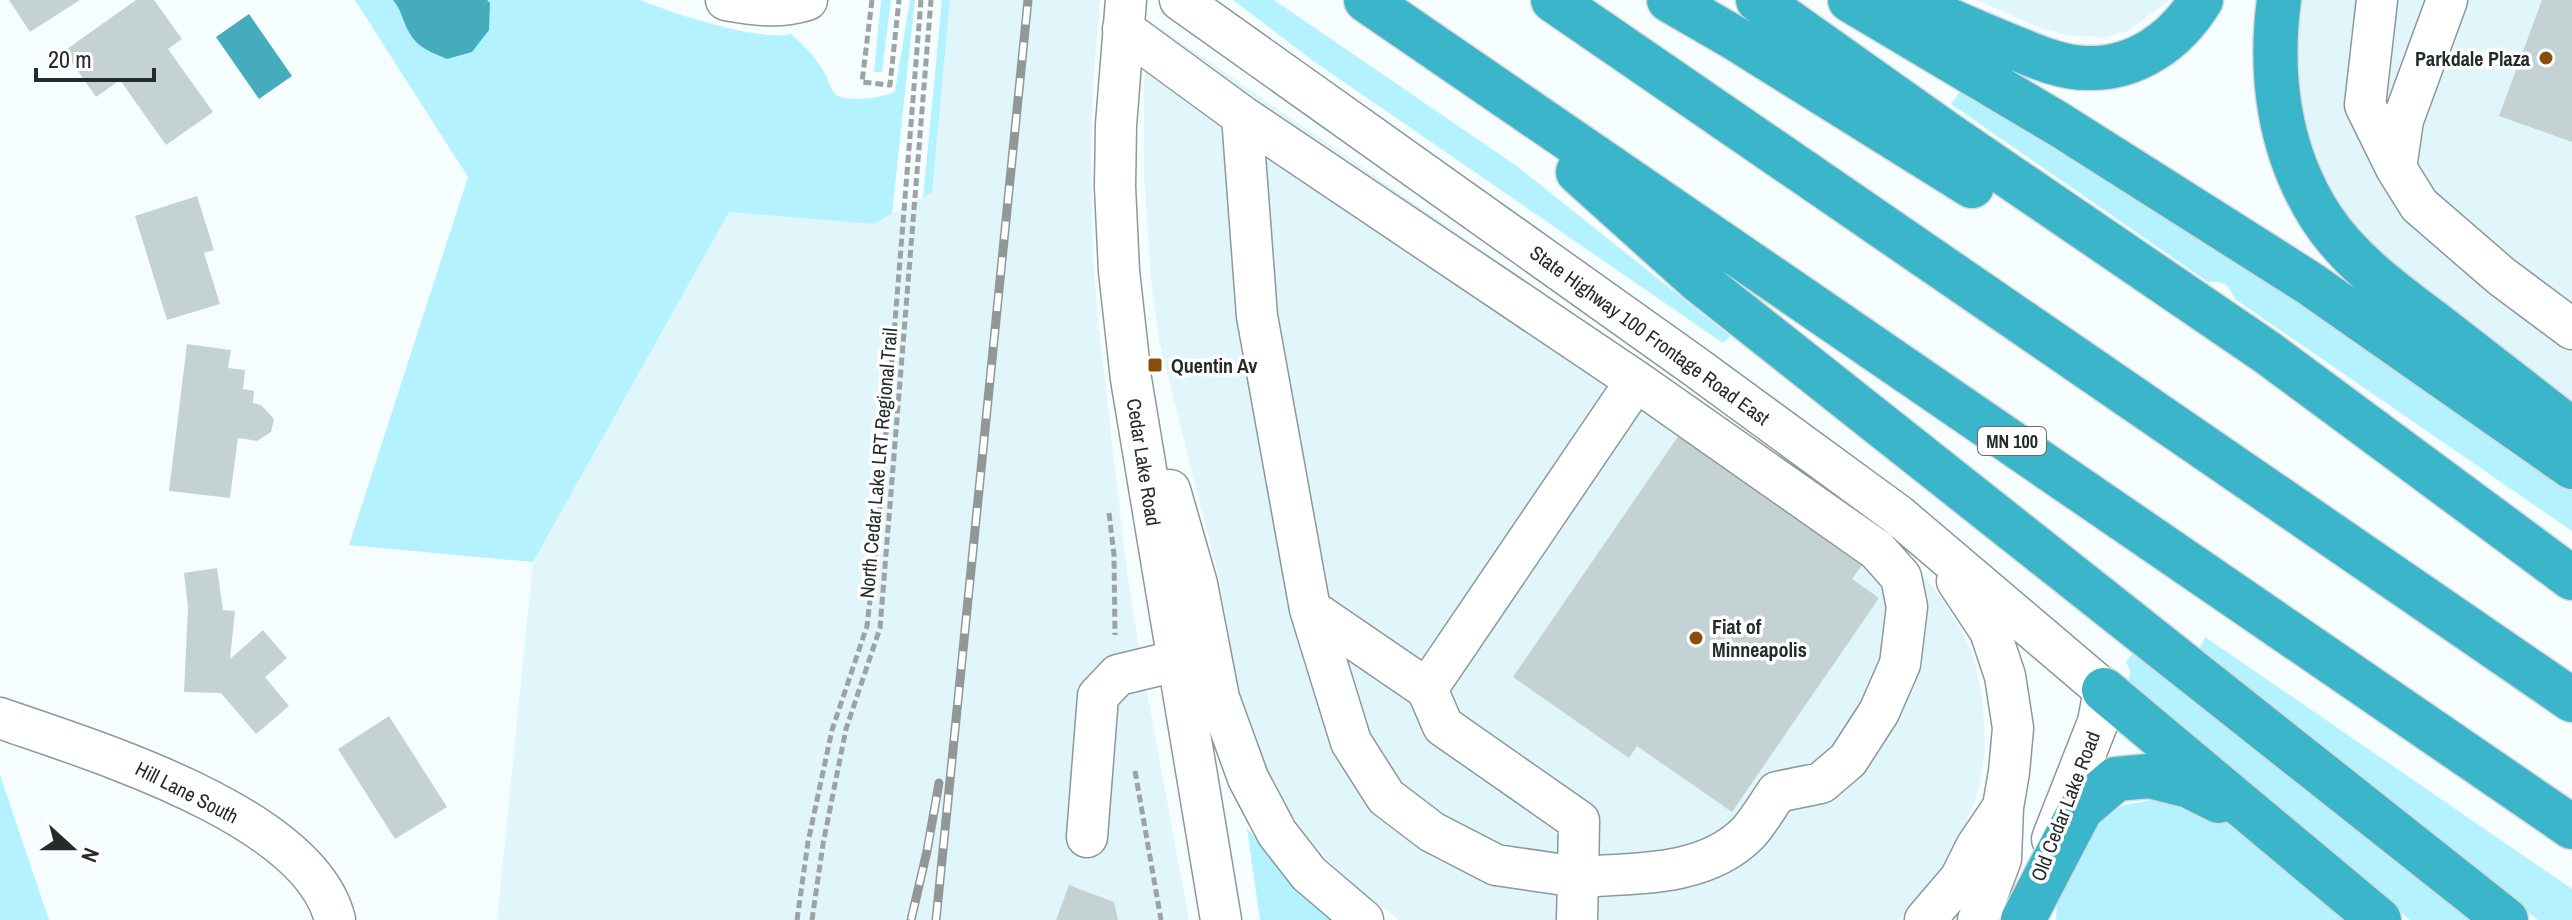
<svg xmlns="http://www.w3.org/2000/svg" width="2572" height="920" font-family="'Archivo Narrow',sans-serif">
<rect width="100%" height="100%" fill="#f6fdff"/>
<path fill="#e0f6fa" d="M950,0H1100L1093,83L1091,156L1093,254L1098,321L1126,564L1138,643L1189,920H497L533,562L729,212L873,224L932,192Z
M1977,0H2170L2128,31L2105,37L2070,36L2040,28Z
M2296,0H2572V411L2373,253L2328,193L2301,123L2294,15Z
M1147,19L1700,400L1789,464L1917,569L1934,588L1958,624L1973,654L1983,702L1985,752L1979,789L1955,852L1925,894L1898,920H1400L1349,883L1304,833L1289,812L1259,758L1239,700L1219,577L1159,341L1151,280L1144,176V93Z"/>
<path fill="#b3f2fe" d="M355,0H640C671,13 760,42 791,34C804,45 815,57 824,72C828,78 830,89 835,94C843,103 887,98 895,91L910,0H915L892,214L873,224L729,212L533,562L349,545L468,177Z
M881,0H891L882,72H874Z
M942,0H950L932,192L923,198Z
M1233,0H1274L1518,167L1730,336L1723,343L1312,60Z
M1962,89L2111,175L2572,487V531L2235,299C2228,284 2225,281 2208,282L1951,104Z
M2205,637L2572,889V920H2538L2198,652Z
M2133,653L2471,920H2410L2128,689L2130,670L2126,662Z
M0,775L49,920H0Z
M2152,800C2229,803 2302,875 2361,920H2056L2057,905L2088,833L2110,811L2125,805Z
M1247,828L1285,875L1330,920H1260Z"/>
<path fill="#45acbd" d="M393,0H487L490,3L489,30L472,52L447,59C433,53 418,48 410,34C403,23 402,10 393,0Z
M249,14L292,76L259,99L216,37Z"/>
<path fill="#c5d2d4" d="M9,0H80L30,32Z
M136,0H154L182,39L168,49L213,112L166,145L120,80L96,97L64,51Z
M2542,0H2572V142L2499,116Z
M197,196L214,250L204,253L220,304L167,320L135,216Z
M187,344L231,350L228,368L245,370L243,389L254,391L253,403L261,405L274,419L271,432L257,441L238,438L230,498L169,491Z
M1679,435L1864,563L1852,579L1879,598L1732,812L1637,746L1629,758L1513,677Z
M217,568L223,610L235,611L230,659L263,630L287,658L265,677L289,706L256,734L221,693L184,692L188,607L184,573Z
M389,716L447,807L395,839L338,749Z
M1069,885L1114,902L1118,920H1056Z"/>
<g fill="none" stroke-linecap="round" stroke-linejoin="round">
<defs>
<path id="minor" d="M726,0C754,5 779,9 807,0
M1126,0L1116,125L1115,187L1119,271L1131,379L1221,920
M1180,0L1693,365L1898,515L2104,690L2098,722L2052,839
M2377,0L2365,105L2396,168L2419,205L2501,276L2572,329
M1123,29L1242,116L1636,381L1877,550L1901,577L1907,607L1900,664L1879,712L1848,760L1821,783L1777,792C1768,805 1759,821 1748,833C1705,877 1635,873 1578,877L1577,920
M1242,116L1257,316L1310,609L1351,742L1386,797L1432,832L1496,865L1578,877L1579,821L1443,726L1427,689
M2396,168L2403,120L2447,0
M1170,490L1197,584L1219,698L1248,778L1277,833L1309,874L1363,920
M1957,581L1990,631L2005,676L2013,728L2009,772L2003,807L2001,859L1978,920
M1310,609L1427,689L1636,381
M0,718C91,750 310,815 335,920
M1087,837L1098,696L1118,675L1176,661
M1925,920L1960,879L1976,847L2003,807"/>
<path id="highway" d="M1366,0L2572,827
M1553,0L2572,700
M1669,0L1738,40L1972,186
M1758,0L1947,134L2268,353L2572,578
M1850,0L2060,125L2309,283L2572,467
M1903,0C1940,16 1977,33 2015,48C2037,57 2062,68 2086,68C2135,70 2176,41 2201,0
M2279,0C2269,75 2279,152 2321,217C2349,261 2396,294 2437,325C2482,360 2527,395 2572,430
M1578,172L1698,280L2506,920
M2104,690L2379,920
M2023,920L2081,809L2116,779L2149,776L2189,786L2219,801"/>
</defs>
<use href="#minor" stroke="#8c989a" stroke-width="43"/>
<use href="#highway" stroke="#d8d9d9" stroke-width="47"/>
<path stroke="#9da3a5" stroke-width="5" stroke-dasharray="8 4" stroke-linecap="butt" d="M872,0L862,82L890,85L899,0
M1109,513L1114,555L1115,635
M1135,771L1161,920
M797,920L808,842L832,730L867,626L878,532L921,0
M812,920L823,844L846,729L880,628L931,0"/>
<use href="#minor" stroke="#fff" stroke-width="40"/>
<use href="#highway" stroke="#3bb5c9" stroke-width="44"/>
<defs>
<path id="rail" d="M911,920L927,851L939,783
M936,920L1028,0"/>
</defs>
<use href="#rail" stroke="#92989a" stroke-width="9"/>
<use href="#rail" stroke="#fff" stroke-width="6" stroke-dasharray="18" stroke-linecap="butt"/>
</g>
<g fill="#894d0b" stroke="#fff" stroke-width="3">
<circle cx="2546" cy="58" r="8"/>
<rect x="1147" y="357" width="16" height="16" rx="4"/>
<circle cx="1696" cy="638" r="8"/>
</g>
<g text-anchor="middle" dominant-baseline="central" stroke-width="7" stroke-linejoin="round" paint-order="stroke">
<rect fill="#fff" stroke="#666a6b" stroke-width="2" x="1978" y="427" width="68" height="28" rx="6"/>
<g font-size="18" font-weight="bold" fill="#252a2b">
<text x="2012" y="441">MN 100</text>
</g>
<g font-size="20" font-weight="bold" fill="#252a2b" stroke="#fff" text-anchor="start">
<text x="2530" y="58" text-anchor="end">Parkdale Plaza</text>
<text x="1171" y="365">Quentin Av</text>
<text x="1712" y="626">Fiat of<tspan x="1712" dy="23">Minneapolis</tspan></text>
</g>
<g font-size="20" fill="#252a2b" stroke="#fff">
<text transform="translate(1650 335) rotate(36)">State Highway 100 Frontage Road East</text>
<text transform="translate(1144 462) rotate(81)">Cedar Lake Road</text>
<text transform="translate(878 463) rotate(-85)">North Cedar Lake LRT Regional Trail</text>
<text transform="translate(187 792) rotate(27)">Hill Lane South</text>
<text transform="translate(2065 806) rotate(-69)">Old Cedar Lake Road</text>
</g>
</g>
<g transform="translate(72 848) rotate(111)" stroke="#ffffff" stroke-width="6" paint-order="stroke">
<path d="M0-6L14 30L0 20L-14 30Z" fill="#252a2b"/>
<text y="-12" font-size="22" font-weight="bold" text-anchor="middle" fill="#252a2b">N</text>
</g>
<path d="M36 68v12h118v-12" fill="none" stroke="#252a2b" stroke-width="4"/>
<text x="48" y="68" font-size="24" fill="#252a2b" stroke="#ffffff" stroke-width="6" paint-order="stroke">20 m</text>
</svg>
